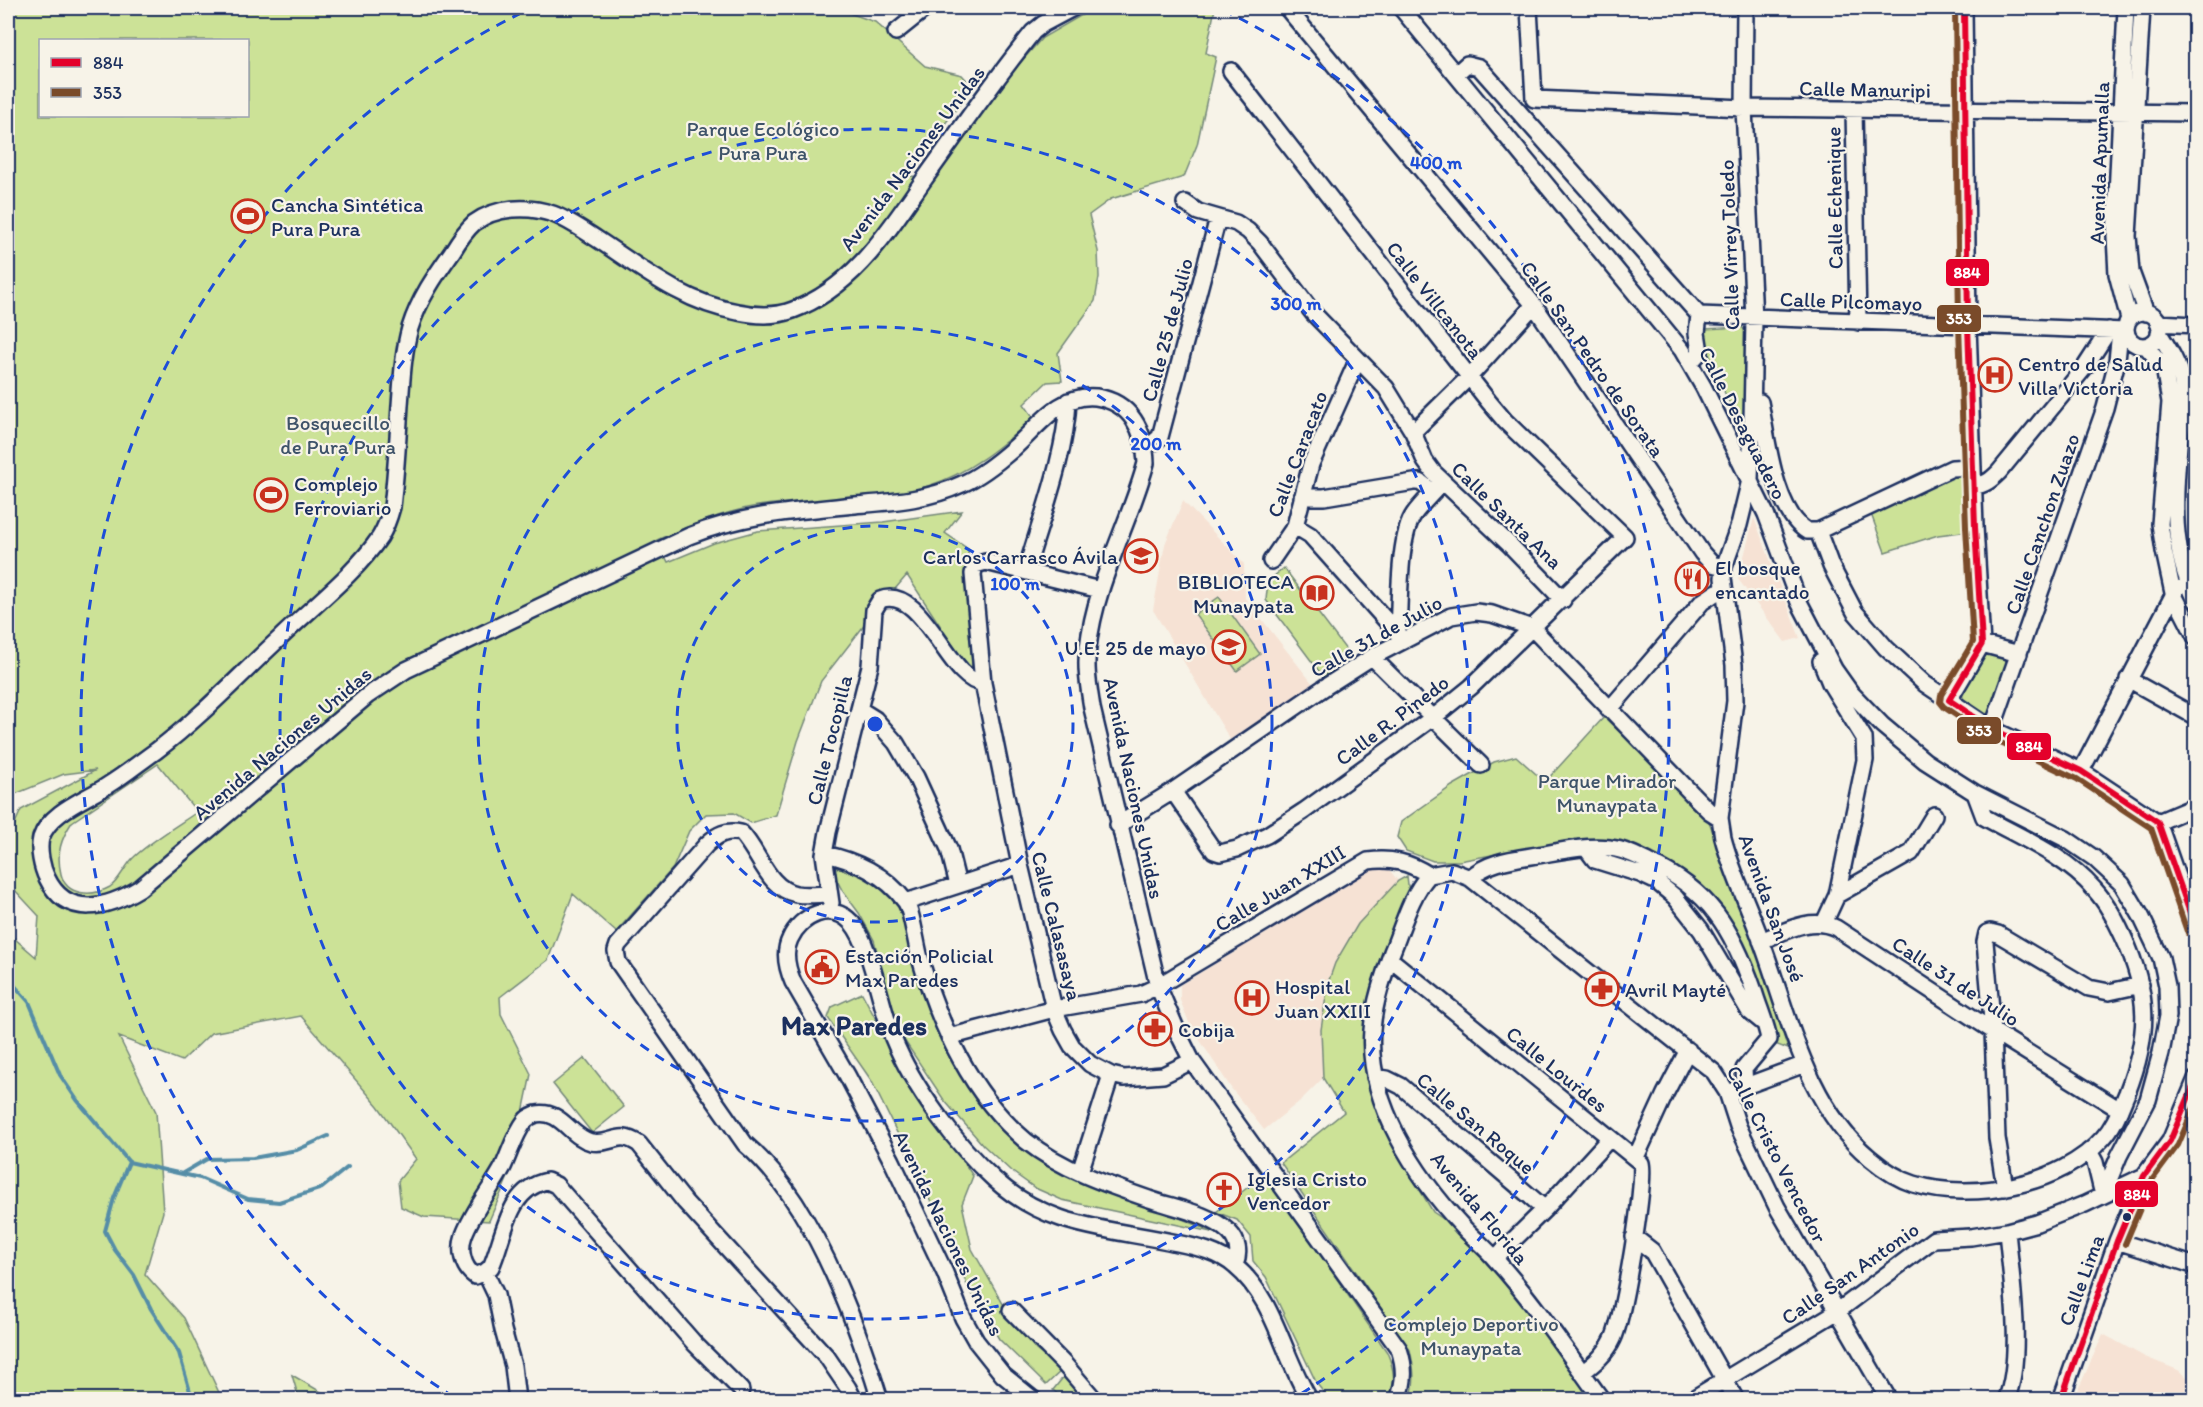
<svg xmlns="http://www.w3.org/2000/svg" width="2203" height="1407" font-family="Itim,sans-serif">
<rect width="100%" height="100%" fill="#f7f3e8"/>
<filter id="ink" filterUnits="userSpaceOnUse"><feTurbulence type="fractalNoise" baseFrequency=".0167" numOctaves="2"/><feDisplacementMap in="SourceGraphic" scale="12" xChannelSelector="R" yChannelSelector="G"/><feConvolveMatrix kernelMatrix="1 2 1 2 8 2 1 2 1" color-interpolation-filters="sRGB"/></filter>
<g filter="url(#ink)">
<path fill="#f6e2d4" d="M1183,501L1244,564L1245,598L1313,684L1231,741L1153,610L1165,544Z
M1754,518L1800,638L1785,642L1738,579Z
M1378,862L1388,868L1398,881L1358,924L1335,963L1328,983L1321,1030L1323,1078L1300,1101L1264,1130L1231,1088L1190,1025L1180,1000V985L1310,907Z
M2103,1334L2145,1357L2178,1370L2188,1378L2185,1391L2195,1394V1399H2074Z"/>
<path fill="#cce297" stroke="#74887a" stroke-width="1.5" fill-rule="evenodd" d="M8,8H835L875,22L925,66L962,75L973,87L905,176L934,177L999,87L1042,38L1094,8H1215L1206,53L1216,57L1197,145L1184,177L1111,199L1089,215L1098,251L1099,277L1095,301L1058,353L1062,381L1047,382L1024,404L1034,418C1001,446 970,473 928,486C870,505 805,496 747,508C715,515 686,527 657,540L668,562L714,543L758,531L883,522L962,511L945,533L968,549L972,670L956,650L907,575L866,623L821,681L798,741L776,815L751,823L734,813L706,814L689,831L673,868L616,932L573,894L548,960L500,997L501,1014L531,1074L511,1170L489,1221L424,1217L401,1207L398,1181L416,1159L378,1106L301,1016L211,1033L182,1061L119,1037L156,1112L163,1212L145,1274L184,1318L222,1399H8V933L36,957L39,916L12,887L8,866V839L21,810L96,770L64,774L8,797ZM40,40H248V116H40ZM158,764L197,812C178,825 148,843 133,858C125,866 119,881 110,887C92,897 66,896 61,874C56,853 61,839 72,822Z
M1742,327L1748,335L1744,411L1747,432L1746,440L1723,389L1702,337L1705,329Z
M1961,476L1963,479L1969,531L1938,535L1885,552L1871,514L1951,478Z
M1284,568L1353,659L1324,678L1266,600L1268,581Z
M1219,597L1260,654L1237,671L1195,614Z
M1992,653L2003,657L2009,666L1991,716H1987C1976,712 1961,704 1962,690L1982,657Z
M1604,717L1707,816L1753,940L1788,1049L1775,1044L1746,974L1711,916L1673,875L1588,840L1557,843L1459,861H1433L1406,851L1397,837L1401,822L1452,786L1494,762L1516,756L1545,782Z
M829,865L873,880L904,912L945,1045L1045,1162L1216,1233L1062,1200L1035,1188L1011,1171L983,1145L944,1100L898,1031L874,940L859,913L842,890Z
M1407,876L1409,893L1370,992L1365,1025V1058L1379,1116L1390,1140L1433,1212L1474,1240L1597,1399H1410C1416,1382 1414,1368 1410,1350L1281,1163L1344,1112L1323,1078L1321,1030L1328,983L1335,963L1358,924L1398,881Z
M862,993L905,1074L973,1176L962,1204L972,1249L1006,1309L1036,1350L1062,1370L1046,1385L999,1339L967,1285L945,1230L871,1080L828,1018L832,1007Z
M585,1058L624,1107L592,1133L553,1084Z
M1265,1174L1387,1352C1394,1369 1397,1383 1388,1399H1329L1317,1384L1266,1277L1253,1261L1251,1237L1237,1220L1216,1212Z
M1069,1370L1094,1399H1063L1053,1390Z
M292,1375L333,1399H299Z"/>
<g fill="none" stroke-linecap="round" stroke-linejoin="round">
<path stroke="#558da7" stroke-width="4" d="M8,978L29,1002L60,1075L77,1100L129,1162L200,1178L248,1199L279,1202L322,1188L348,1167
M129,1162L114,1198L105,1231L115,1250L134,1275L151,1309L179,1353L191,1395L195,1400
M183,1173L207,1159L253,1158L297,1150L328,1136"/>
<defs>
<path id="minor" d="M1073,8L1043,24L1033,32C994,80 959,131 923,181C888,231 853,288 793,310C775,317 757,316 738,312C684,303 641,268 597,239C583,230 569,220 553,214C528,205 495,207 474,223C465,231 458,242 452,252C435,276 419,299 410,328C403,353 402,379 400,405C398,439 396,473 392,507C389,518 386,527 380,537C354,575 314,605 281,637C240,675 201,717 156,751C140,762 125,775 108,785C87,799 49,812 41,838C38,850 42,868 47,878C67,920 109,907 140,888L367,696L406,670L689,536C745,514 796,511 855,505C891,502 928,500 962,484C981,476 998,462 1014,448C1038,427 1060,393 1096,397C1131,402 1145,431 1146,463C1129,525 1095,583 1088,648C1085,668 1089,688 1092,708L1158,986L1177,1031L1192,1061L1399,1349C1405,1367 1405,1381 1398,1400
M1287,8L1534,305L1702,553L1712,564L1724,567
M1401,8L1682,350L1704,388L1766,514L1799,602L1834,669L1851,693L1882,725L1925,761L1975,793L2066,839L2094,858L2122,884L2141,916L2161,958L2167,986L2168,1016L2161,1053L2148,1100L2119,1156L2103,1195
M1529,8L1534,99L1744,108L2196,113
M1745,8L1744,108L1754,319L1752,420L1750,480L1739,525L1724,567L1723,578L1734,665L1735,701L1720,818L1723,838C1732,873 1750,908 1762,943C1789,1016 1807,1106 1870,1158C1883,1169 1898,1179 1914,1184C1972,1202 2062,1185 2103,1138C2115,1125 2120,1109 2127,1093C2150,1034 2150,994 2123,936C2115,919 2107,903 2094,889C2064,855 2023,839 1984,817L1975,793
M2126,8L2115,236L2117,274L2129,319
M2142,8L2128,236L2131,272L2146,313
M896,32L926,8
M1457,73L1467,64L1479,67L1699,315
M1854,109L1858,322
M1185,203L1198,212L1236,223L1248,231L1260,243L1313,313L1386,388L1413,432L1425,461L1433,472L1510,545L1563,600
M2126 329a17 17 0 1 1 34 0a17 17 0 1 1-34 0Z
M1699,315L2126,331
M2158,323L2196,325
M2159,333C2169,349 2179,364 2182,382C2186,404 2182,425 2179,446C2174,499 2171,551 2196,600
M2146,346L2164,367L2170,402L2160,524L2164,551L2173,593L2196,638
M1690,363L1700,352L1697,333L1699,315
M1760,402C1767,437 1774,511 1807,531H1818L1952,468L1973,467
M1413,432L1469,377L1534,305
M1145,446L1154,442L1160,437L1218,218
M1974,486C1985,485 1991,480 1999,472L2085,367L2109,330
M1302,497H1324L1414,482H1420L1433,492
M1295,526L1310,535L1400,636
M1818,531L1831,566L1855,612L1886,648L1925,684L1992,729L2081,771L2158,822L2196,931
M1271,561L1295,526L1311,464L1358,359
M1026,571C1041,519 1066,454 1068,401
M1100,590L986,562L975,565L973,574L983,683L1020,865L1054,1009L1063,1030L1072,1046L1090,1064L1111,1075L1124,1078L1163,1075L1192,1061
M1398,632C1400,602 1398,537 1414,514C1422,503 1433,493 1442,482
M1982,644L2019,654
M1372,657L1481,765
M1821,661L1830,683L1864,738L1865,760L1837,895L1824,923
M2128,679L2196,717
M1949,700L1982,644L1975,527L1968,325L1964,8
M859,709L875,719L896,743L916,777L949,849L958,885
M1609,710L1702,602L1717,592H1724
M1992,729L2105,408L2117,361L2120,331
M2081,771L2177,588
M1173,791L1214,851L1220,853L1237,849L1267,835L1304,811L1434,717L1471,687L1625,537L1505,421L1489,402L1231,71
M2158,822L2196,806
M1118,825L1173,791L1325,687L1372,657L1451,616L1476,612L1492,614L1532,628L1696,798L1709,811L1720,818
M1586,848L1595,860L1640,874L1657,882L1675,897L1701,930L1749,1011L1765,1024
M824,854C855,860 886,875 905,901C912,910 916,945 920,958C939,1025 972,1096 1026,1141C1061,1169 1108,1185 1149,1199C1174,1208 1209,1213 1229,1232C1238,1241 1240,1253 1235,1265
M1470,878C1488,861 1514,859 1538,855C1561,851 1586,845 1610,848C1623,849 1637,856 1649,862C1710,890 1733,930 1754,991C1759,1008 1766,1023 1769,1039L1744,1069L1745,1087
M829,894C819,894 807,896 796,894C767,888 760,853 741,833C726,830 718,834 707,844L618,945L616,951L618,962L745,1144C811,1200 855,1318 880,1400
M1837,895L1911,853L1934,815
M906,902L1020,865
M831,903L824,854L828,832L870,666L874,610L880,600C923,583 949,683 983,683
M1761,941C1786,931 1810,916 1836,928L1993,1031L2120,1110
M1390,959L1641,1163C1646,1181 1623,1320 1613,1339C1606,1354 1595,1363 1582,1373
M949,1037L1054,1009L1141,994L1158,986L1368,861C1391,858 1409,862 1429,875
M1375,1077L1387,1079L1401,1086L1545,1209
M1735,1090L1805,1064
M2089,1151L2095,1162L2103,1195
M1636,1157L1665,1094L1688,1050
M1080,1172L1111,1075
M2005,1188L1997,1138L1993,1031L1985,942L1987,933L1990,932L1998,934L2089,988L2109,992L2141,985
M1634,1237L1652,1251L1736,1400
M2117,1241L2196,1266
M1495,1258L1545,1209L1609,1139
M485,1272L496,1295L503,1330L513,1366L517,1400
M1011,1310L1065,1365L1095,1400
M741,1390L695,1344L556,1185L547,1181C507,1189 505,1236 491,1267L485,1272L475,1276C462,1267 459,1249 464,1235C473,1211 491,1189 503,1167C510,1152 515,1134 525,1121C528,1117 531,1116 536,1114C561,1109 570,1137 591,1142C613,1146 617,1129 639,1144L685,1202L827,1357L848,1388L854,1400
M1034,1400L1003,1375L976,1341L963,1318L945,1273L892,1161L847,1075L793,982C787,968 783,953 790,939C800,916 831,900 852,923C871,945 881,1008 893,1038C913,1087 956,1145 995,1180C1049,1229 1110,1228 1177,1243C1197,1247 1219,1252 1235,1266C1275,1299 1283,1357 1310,1400
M1602,1400C1567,1352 1534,1302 1495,1259C1485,1247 1473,1238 1463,1227C1416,1177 1366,1102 1372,1030C1374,1003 1383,977 1392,952C1403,926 1410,896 1429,875L1452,871L1470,878L1714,1072L1727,1092L1738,1126L1777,1207L1889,1400
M1691,1400L1838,1311L1934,1239L1971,1237L2007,1231L2037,1223L2085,1204L2144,1176
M2006,1400C2024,1358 2011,1277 2007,1231
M2061,1400L2117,1241L2144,1176L2170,1141L2196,1079"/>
</defs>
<use href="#minor" stroke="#1b2f5e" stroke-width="20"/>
<use href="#minor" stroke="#f7f3e8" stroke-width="15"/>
<defs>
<path id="bus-1" d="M1964,8L1968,325L1975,527L1982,644L1949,700L1992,729L2081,771L2158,822L2196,930
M2061,1400L2117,1241L2144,1176L2170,1141L2196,1080"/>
<path id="bus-2" d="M1955,8L1959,325L1966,527L1973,642L1941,695L1940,702L1944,707L1988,737L2077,779L2151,828L2188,934
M2125,1244L2152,1180L2178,1145L2196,1103"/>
</defs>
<use href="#bus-1" stroke="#f7f3e8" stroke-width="10"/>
<use href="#bus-2" stroke="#f7f3e8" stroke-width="10"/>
<use href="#bus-1" stroke="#e4002b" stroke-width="6"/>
<use href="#bus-2" stroke="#7a4b2a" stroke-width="6"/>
</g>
</g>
<g fill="none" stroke="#1d4ed8" stroke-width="3" stroke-dasharray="10 8">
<circle cx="875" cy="724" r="198"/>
<circle cx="875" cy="724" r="397"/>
<circle cx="875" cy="724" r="595"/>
<path d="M454 1397A794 794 0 0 1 527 10M1223 10A794 794 0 0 1 1296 1397"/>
</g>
<defs>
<symbol id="stadium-ring" viewBox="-11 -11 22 22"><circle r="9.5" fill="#f7f3e8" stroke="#c8321e" stroke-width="1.5"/><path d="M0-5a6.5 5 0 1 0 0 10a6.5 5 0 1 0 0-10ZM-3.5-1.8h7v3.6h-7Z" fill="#c8321e"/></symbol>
<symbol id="hospital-ring" viewBox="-11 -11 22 22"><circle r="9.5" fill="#f7f3e8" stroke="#c8321e" stroke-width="1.5"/><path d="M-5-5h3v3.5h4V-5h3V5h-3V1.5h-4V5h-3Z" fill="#c8321e"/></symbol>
<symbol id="school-ring" viewBox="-11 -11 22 22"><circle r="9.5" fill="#f7f3e8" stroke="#c8321e" stroke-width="1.5"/><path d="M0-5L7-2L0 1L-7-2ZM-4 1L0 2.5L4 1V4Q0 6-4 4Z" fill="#c8321e"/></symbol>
<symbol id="restaurant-ring" viewBox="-11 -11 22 22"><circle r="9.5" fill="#f7f3e8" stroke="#c8321e" stroke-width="1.5"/><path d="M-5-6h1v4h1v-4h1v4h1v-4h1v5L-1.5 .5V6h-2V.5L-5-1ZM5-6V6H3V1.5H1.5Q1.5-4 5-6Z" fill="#c8321e"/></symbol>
<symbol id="library-ring" viewBox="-11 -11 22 22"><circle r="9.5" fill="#f7f3e8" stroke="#c8321e" stroke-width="1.5"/><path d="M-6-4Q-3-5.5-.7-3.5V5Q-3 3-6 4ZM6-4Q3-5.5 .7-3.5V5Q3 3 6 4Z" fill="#c8321e"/></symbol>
<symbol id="civic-ring" viewBox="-11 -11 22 22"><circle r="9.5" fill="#f7f3e8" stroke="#c8321e" stroke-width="1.5"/><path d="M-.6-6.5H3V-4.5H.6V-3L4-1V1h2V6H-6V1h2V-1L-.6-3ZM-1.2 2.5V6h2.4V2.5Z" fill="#c8321e"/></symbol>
<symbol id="pharmacy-ring" viewBox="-11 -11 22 22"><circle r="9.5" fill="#f7f3e8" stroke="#c8321e" stroke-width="1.5"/><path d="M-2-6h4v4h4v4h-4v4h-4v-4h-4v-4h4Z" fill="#c8321e"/></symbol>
<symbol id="church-ring" viewBox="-11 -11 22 22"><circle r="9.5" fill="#f7f3e8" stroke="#c8321e" stroke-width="1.5"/><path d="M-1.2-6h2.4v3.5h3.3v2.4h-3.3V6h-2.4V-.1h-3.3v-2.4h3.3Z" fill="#c8321e"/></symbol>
</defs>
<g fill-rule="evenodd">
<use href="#stadium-ring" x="229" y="197" width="38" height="38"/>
<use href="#hospital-ring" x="1976" y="356" width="38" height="38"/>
<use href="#stadium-ring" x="252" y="476" width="38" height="38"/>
<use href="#school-ring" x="1122" y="537" width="38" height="38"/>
<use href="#restaurant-ring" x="1673" y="560" width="38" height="38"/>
<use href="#library-ring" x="1298" y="574" width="38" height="38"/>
<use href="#school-ring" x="1210" y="628" width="38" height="38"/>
<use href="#civic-ring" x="803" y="948" width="38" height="38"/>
<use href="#pharmacy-ring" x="1583" y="970" width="38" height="38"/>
<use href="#hospital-ring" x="1233" y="979" width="38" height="38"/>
<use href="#pharmacy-ring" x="1136" y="1010" width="38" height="38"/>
<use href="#church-ring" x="1205" y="1171" width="38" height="38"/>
</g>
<circle fill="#1b2f5e" stroke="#f7f3e8" stroke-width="2" cx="2127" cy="1217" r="5"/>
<g text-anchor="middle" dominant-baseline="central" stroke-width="4.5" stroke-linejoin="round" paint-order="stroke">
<g font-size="21" fill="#1b2f5e" stroke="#f7f3e8">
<text transform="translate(1865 89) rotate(1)">Calle Manuripi</text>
<text transform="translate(912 158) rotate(-53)">Avenida Naciones Unidas</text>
<text transform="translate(2099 163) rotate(-88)">Avenida Apumalla</text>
<text transform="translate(1834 198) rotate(-91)">Calle Echenique</text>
<text transform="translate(1729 245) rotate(-92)">Calle Virrey Toledo</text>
<text transform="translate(1435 300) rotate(52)">Calle Villcanota</text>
<text transform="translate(1851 301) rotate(2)">Calle Pilcomayo</text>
<text transform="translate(1167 330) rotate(-75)">Calle 25 de Julio</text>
<text transform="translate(1593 359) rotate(55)">Calle San Pedro de Sorata</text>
<text transform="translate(1743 423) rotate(63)">Calle Desaguadero</text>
<text transform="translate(1297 454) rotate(-69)">Calle Caracato</text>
<text transform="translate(1507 515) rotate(44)">Calle Santa Ana</text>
<text transform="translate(2042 524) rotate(-71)">Calle Canchon Zuazo</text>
<text transform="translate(1376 636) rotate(-29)">Calle 31 de Julio</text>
<text transform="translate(1392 720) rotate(-37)">Calle R. Pinedo</text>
<text transform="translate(829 740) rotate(-76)">Calle Tocopilla</text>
<text transform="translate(282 743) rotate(-40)">Avenida Naciones Unidas</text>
<text transform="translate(1134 788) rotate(78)">Avenida Naciones Unidas</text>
<text transform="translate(1280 888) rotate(-31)">Calle Juan XXIII</text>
<text transform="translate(1772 908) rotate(70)">Avenida San José</text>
<text transform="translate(1057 926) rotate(76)">Calle Calasasaya</text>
<text transform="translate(1956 981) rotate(33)">Calle 31 de Julio</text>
<text transform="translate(1557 1069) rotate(39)">Calle Lourdes</text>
<text transform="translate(1476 1123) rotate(40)">Calle San Roque</text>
<text transform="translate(1777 1154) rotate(63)">Calle Cristo Vencedor</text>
<text transform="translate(1480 1208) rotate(50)">Avenida Florida</text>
<text transform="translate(949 1233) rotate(64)">Avenida Naciones Unidas</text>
<text transform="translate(1850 1273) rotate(-35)">Calle San Antonio</text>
<text transform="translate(2081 1280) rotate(-70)">Calle Lima</text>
</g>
<g font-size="21" fill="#3e5369" stroke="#f7f3e8">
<text x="763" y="128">Parque Ecológico<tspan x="763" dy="24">Pura Pura</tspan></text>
<text x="338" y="422">Bosquecillo<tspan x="338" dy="24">de Pura Pura</tspan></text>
<text x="1607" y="780">Parque Mirador<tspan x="1607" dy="24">Munaypata</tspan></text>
<text x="1471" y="1323">Complejo Deportivo<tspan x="1471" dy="24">Munaypata</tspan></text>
</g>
<g font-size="21" fill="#1b2f5e" stroke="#f7f3e8" text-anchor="start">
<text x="271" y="204">Cancha Sintética<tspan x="271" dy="24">Pura Pura</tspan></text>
<text x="2018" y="363">Centro de Salud<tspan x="2018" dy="24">Villa Victoria</tspan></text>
<text x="294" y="483">Complejo<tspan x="294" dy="24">Ferroviario</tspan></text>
<text x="1118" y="556" text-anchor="end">Carlos Carrasco Ávila</text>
<text x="1715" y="567">El bosque<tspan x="1715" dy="24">encantado</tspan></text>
<text x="1294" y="581" text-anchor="end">BIBLIOTECA<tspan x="1294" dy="24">Munaypata</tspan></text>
<text x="1206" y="647" text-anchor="end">U.E. 25 de mayo</text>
<text x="845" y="955">Estación Policial<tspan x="845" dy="24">Max Paredes</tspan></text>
<text x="1275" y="986">Hospital<tspan x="1275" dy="24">Juan XXIII</tspan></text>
<text x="1625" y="989">Avril Mayté</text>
<text x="1178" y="1029">Cobija</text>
<text x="1247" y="1178">Iglesia Cristo<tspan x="1247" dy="24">Vencedor</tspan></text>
</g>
<g font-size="27" font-weight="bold" fill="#1b2f5e" stroke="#f7f3e8">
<text x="854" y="1025">Max Paredes</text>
</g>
</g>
<circle cx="875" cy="724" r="9" fill="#1d4ed8" stroke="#f7f3e8" stroke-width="3"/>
<g font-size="18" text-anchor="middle" font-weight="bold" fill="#1d4ed8" stroke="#f7f3e8" stroke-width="4.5" stroke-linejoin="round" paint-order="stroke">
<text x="1436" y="169">400 m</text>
<text x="1296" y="310">300 m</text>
<text x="1156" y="450">200 m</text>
<text x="1015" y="590">100 m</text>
</g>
<g stroke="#f7f3e8" stroke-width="2">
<rect x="1945" y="258" width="45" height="29" rx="6" fill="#e4002b"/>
<rect x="1936" y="304" width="46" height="29" rx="6" fill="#7a4b2a"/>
<rect x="1956" y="716" width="46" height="29" rx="6" fill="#7a4b2a"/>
<rect x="2006" y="732" width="46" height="29" rx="6" fill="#e4002b"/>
<rect x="2114" y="1180" width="45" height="28" rx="6" fill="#e4002b"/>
</g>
<g font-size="16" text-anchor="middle" font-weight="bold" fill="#fff">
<text x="1967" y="278">884</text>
<text x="1959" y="324">353</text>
<text x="1979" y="736">353</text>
<text x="2029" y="752">884</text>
<text x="2137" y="1200">884</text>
</g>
<rect width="2203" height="1407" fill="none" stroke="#f7f3e8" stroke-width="30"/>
<rect x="15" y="15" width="2173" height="1377" fill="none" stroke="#1b2f5e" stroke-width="2" filter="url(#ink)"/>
<rect x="39" y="39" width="210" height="78" fill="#f7f3e8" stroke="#9fa5b1" stroke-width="1.5"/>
<rect x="51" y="58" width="30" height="9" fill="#e4002b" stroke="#9fa5b1" stroke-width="1.5"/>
<text x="93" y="69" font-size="18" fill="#1b2f5e">884</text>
<rect x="51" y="88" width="30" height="9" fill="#7a4b2a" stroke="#9fa5b1" stroke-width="1.5"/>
<text x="93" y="99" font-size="18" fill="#1b2f5e">353</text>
</svg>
